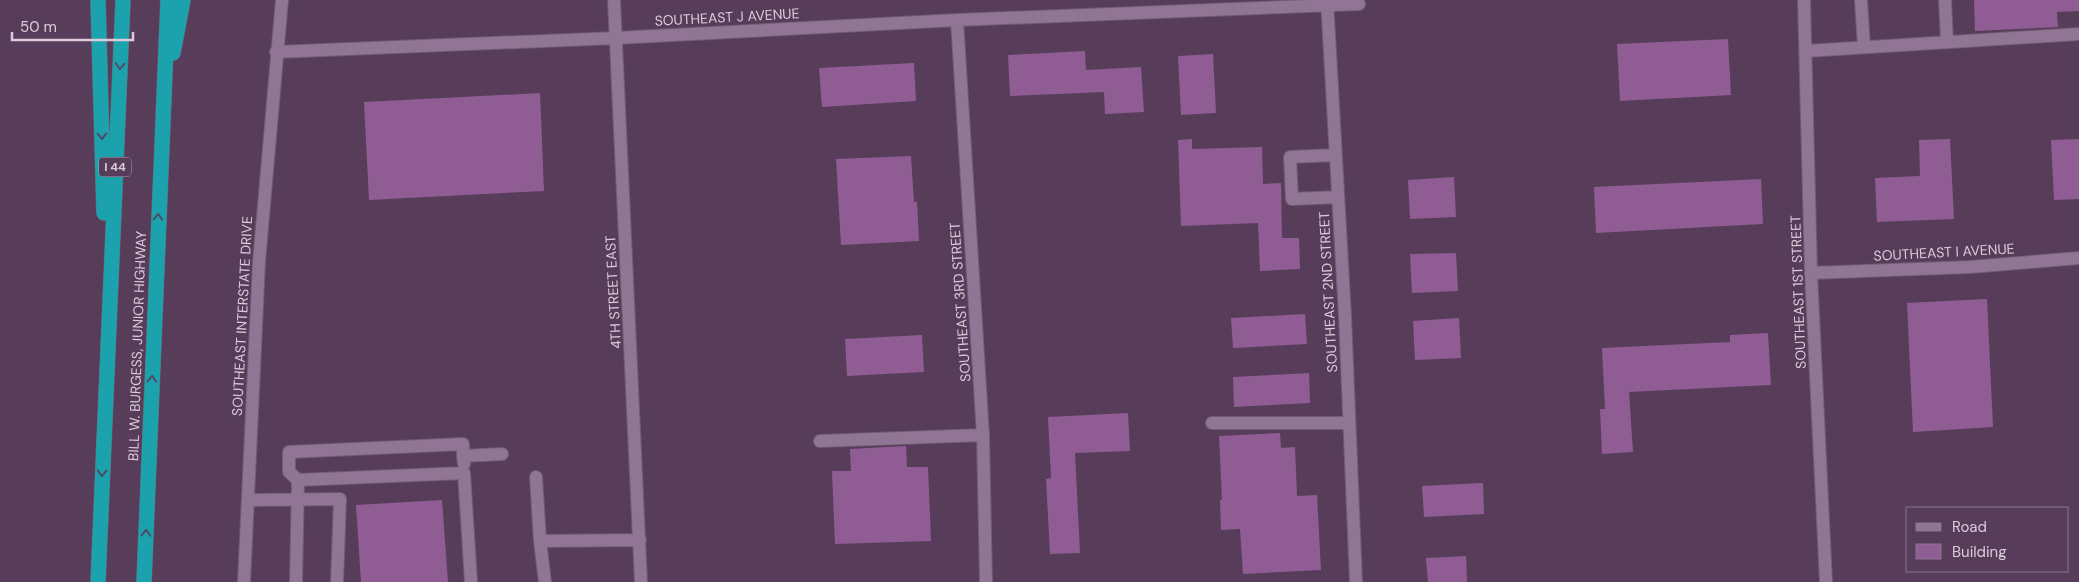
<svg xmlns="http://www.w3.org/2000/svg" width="2079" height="582" font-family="'DM Sans',sans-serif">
<rect width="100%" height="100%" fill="#573d59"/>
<path fill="#8f5d94" d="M1974,0H2079V11L2057,12L2058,27L1975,31Z
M1728,39L1731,95L1620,101L1617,44Z
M1085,51L1086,70L1141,67L1144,112L1105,114L1104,92L1010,96L1008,55Z
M1213,54L1216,113L1181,115L1178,56Z
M914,63L916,101L822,107L819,68Z
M540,93L544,191L369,200L364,102Z
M1192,139V149L1262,147L1263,184L1281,183L1282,238H1299L1300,269L1260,271L1258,223L1181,226L1178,140Z
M1950,139L1954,219L1877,222L1875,178L1920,176L1919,140Z
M2079,139V199L2054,200L2051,140Z
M911,156L914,202H917L919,241L841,245L836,159Z
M1454,177L1456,217L1410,219L1408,180Z
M1761,179L1763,224L1596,233L1594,187Z
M1456,253L1458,291L1412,293L1410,254Z
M1987,299L1993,427L1913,432L1907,303Z
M1305,314L1307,344L1233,348L1231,318Z
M1459,318L1461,358L1415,360L1413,321Z
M1768,333L1771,385L1629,392L1633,452L1602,454L1600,409H1605L1602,348L1730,342V335Z
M922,335L924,372L847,376L845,339Z
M1309,373L1310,403L1234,407L1233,377Z
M1128,413L1130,451L1075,453L1080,553L1050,554L1046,479L1051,478L1048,417Z
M1280,433L1281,448L1295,447L1297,496L1317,495L1321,570L1243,574L1240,529L1221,530L1220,500H1222L1219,436Z
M906,446L907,467H928L931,541L835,544L832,471H851L850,449Z
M1483,483L1484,514L1424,517L1422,486Z
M442,500L448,582H361L356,505Z
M1466,556L1467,582H1428L1426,558Z"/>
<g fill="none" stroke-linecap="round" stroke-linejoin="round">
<defs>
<path id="minor" d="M614,0L641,582
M1327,0L1345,316L1356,582
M1804,0L1811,273L1826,582
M1861,0L1864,47
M1945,0L1947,42
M957,20L983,435L986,582
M1806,51L2079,34
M276,52L616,38L957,20L1359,4
M1335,155L1290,157L1292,199L1338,197
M1811,273L1970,267L2079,258
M1212,423H1349
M820,441L983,435
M463,456V444L289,452V472L298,480L464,473L471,582
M464,464L463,456L502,454
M536,477L540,541L640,540
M248,500L340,499L337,582
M540,541L545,582
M244,582L259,262L282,0
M296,582L298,480"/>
<path id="highway" d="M98,0L104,213
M173,53L183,0
M98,582L123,0
M144,582L168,0"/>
</defs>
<use href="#minor" stroke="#715c74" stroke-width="14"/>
<use href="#highway" stroke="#715c74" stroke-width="16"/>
<use href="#minor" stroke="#917594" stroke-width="12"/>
<use href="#highway" stroke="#1ba2ad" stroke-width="15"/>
</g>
<defs><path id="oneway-chevron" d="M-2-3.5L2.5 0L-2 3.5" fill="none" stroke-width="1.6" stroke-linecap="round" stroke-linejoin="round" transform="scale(1.25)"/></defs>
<g stroke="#4e4c66">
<use href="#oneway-chevron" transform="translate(120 66) rotate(93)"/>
<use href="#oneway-chevron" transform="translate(102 136) rotate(88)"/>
<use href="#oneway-chevron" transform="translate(158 217) rotate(-88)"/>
<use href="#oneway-chevron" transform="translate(152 379) rotate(-88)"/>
<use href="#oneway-chevron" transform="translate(102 473) rotate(92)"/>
<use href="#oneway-chevron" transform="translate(146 533) rotate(-88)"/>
</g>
<g text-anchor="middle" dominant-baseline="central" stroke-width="4" stroke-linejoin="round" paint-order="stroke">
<rect fill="#573d59" stroke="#b3a1b5" stroke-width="1" x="99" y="157.5" width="32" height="19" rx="4"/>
<g font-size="12" font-weight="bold" fill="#dbccdc">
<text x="115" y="167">I 44</text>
</g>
<g font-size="14" fill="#dbccdc" stroke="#573d59">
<text transform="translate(727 17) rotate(-3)">SOUTHEAST J AVENUE</text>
<text transform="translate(1944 252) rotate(-3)">SOUTHEAST I AVENUE</text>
<text transform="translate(613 292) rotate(-93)">4TH STREET EAST</text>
<text transform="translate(1328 292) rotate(-93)">SOUTHEAST 2ND STREET</text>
<text transform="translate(1798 292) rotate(-92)">SOUTHEAST 1ST STREET</text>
<text transform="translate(960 302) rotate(-94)">SOUTHEAST 3RD STREET</text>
<text transform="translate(242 316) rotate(-87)">SOUTHEAST INTERSTATE DRIVE</text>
<text transform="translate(137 346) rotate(-88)">BILL W. BURGESS, JUNIOR HIGHWAY</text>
</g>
</g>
<rect x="1906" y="507" width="162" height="65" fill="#573d59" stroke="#8c768d"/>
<rect x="1916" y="523" width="25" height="8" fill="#917594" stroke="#8c768d"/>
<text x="1952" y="532" font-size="15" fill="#dbccdc">Road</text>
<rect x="1916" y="544" width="25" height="15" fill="#8f5d94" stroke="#8c768d"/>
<text x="1952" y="557" font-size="15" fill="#dbccdc">Building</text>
<path d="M12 32v8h121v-8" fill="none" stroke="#dbccdc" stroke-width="2.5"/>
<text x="20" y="32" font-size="15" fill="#dbccdc" stroke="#573d59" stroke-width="4" paint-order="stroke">50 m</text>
</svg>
